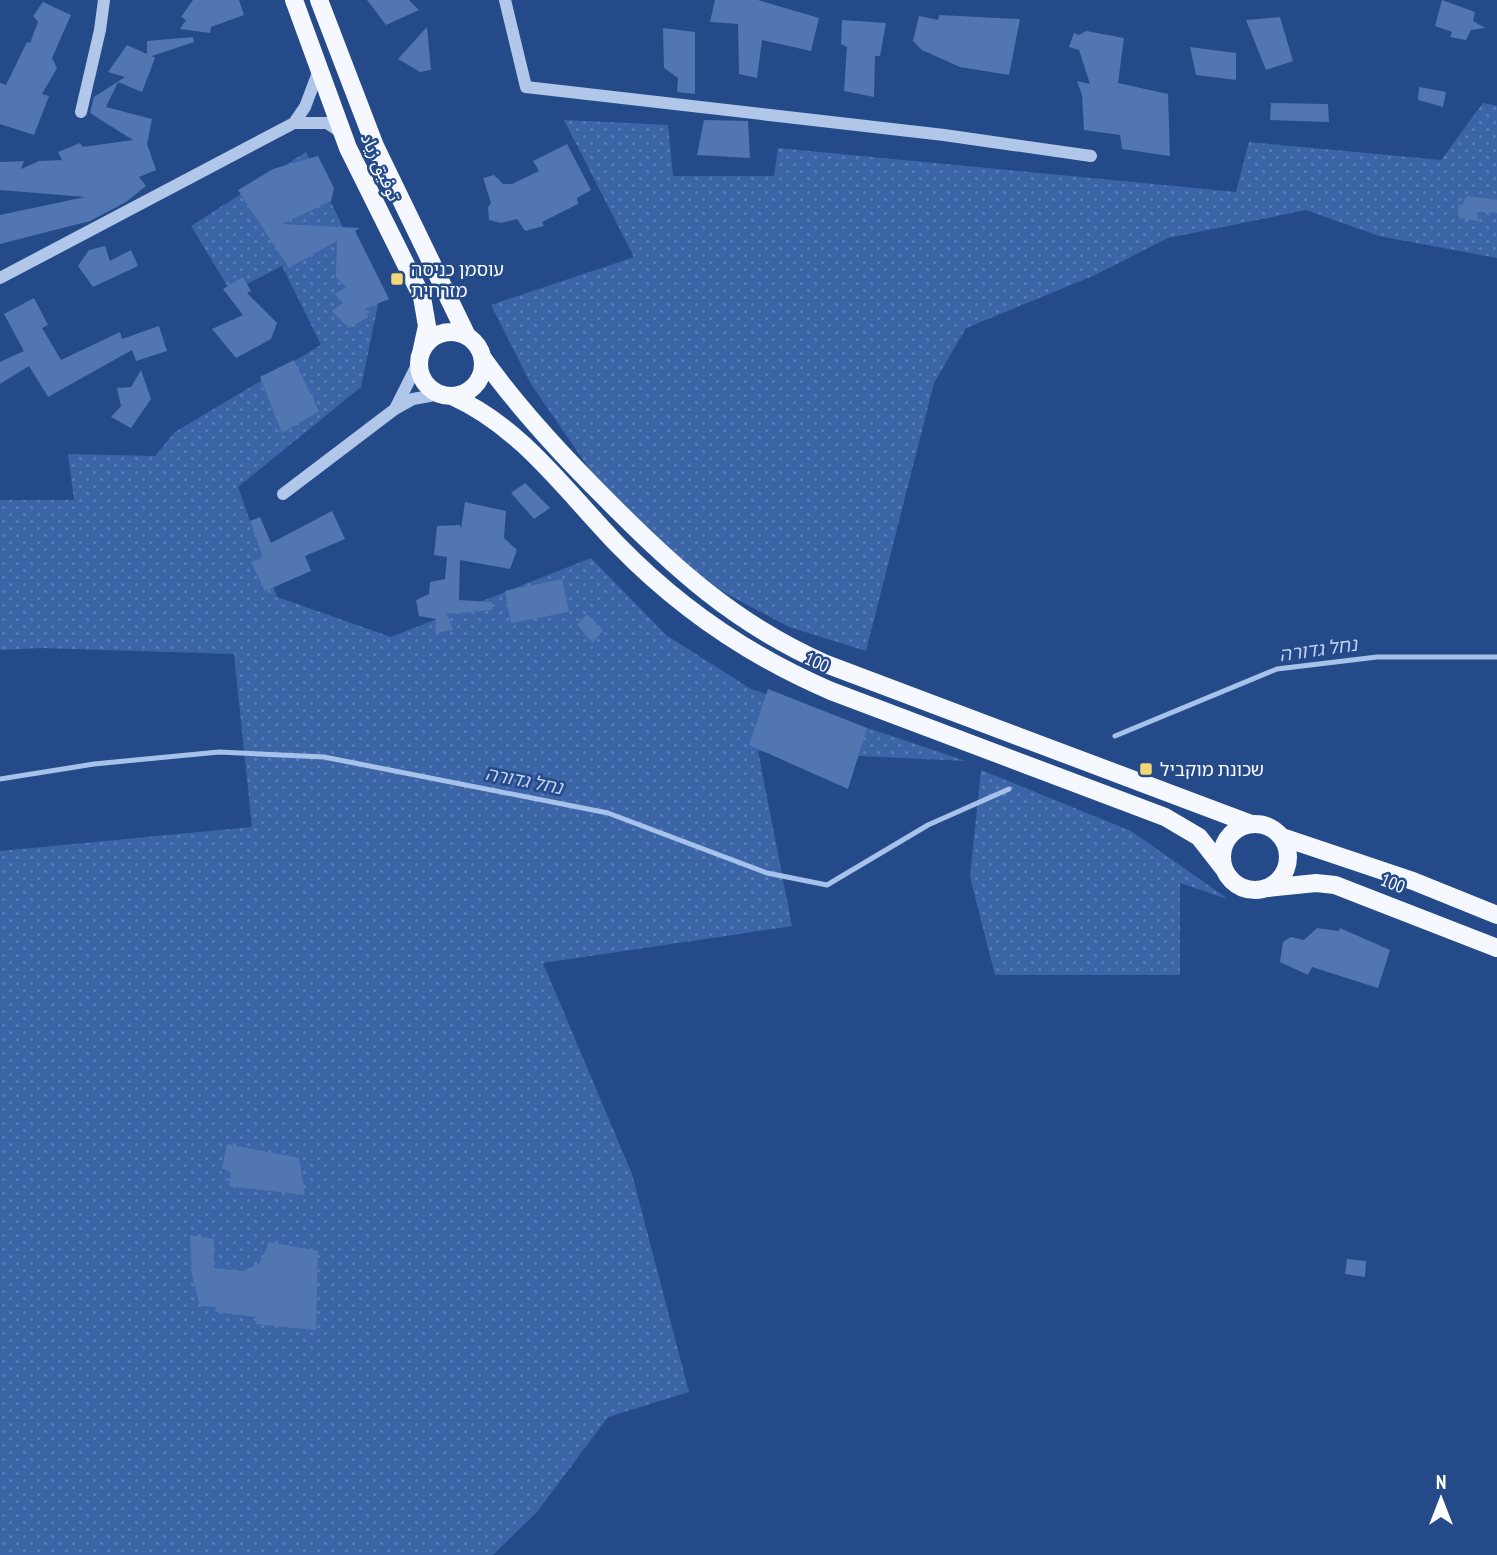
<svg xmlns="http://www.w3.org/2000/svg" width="1497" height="1555" font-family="'PT Sans Narrow','Noto Sans Arabic','Noto Sans Hebrew',sans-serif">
<defs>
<pattern id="grass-dots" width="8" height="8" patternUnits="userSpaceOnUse" patternTransform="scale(1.75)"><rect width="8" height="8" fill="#3c65a7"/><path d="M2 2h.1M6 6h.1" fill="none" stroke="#597cb4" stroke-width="1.8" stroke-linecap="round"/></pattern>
</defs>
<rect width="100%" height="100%" fill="#254a89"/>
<path fill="url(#grass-dots)" d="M1483,103L1497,106V258L1379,236L1306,210L1168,238L1093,276L966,328L934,383L866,651L789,627L703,581L625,521L531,384L491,305L634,257L564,120L668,125L673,176H774L778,148L1236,192L1249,142L1441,160Z
M306,152L379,300L361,387L238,487L277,597L391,637L591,558L666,635L751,689L966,761L758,751L792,926L543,963L632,1174L689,1392L608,1417L537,1512L493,1555H0V851L252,827L234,654L40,648L0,650V500H74L68,454L155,456L175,432L321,345L282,266L231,292L191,226Z
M981,770L1131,831L1228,899L1180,883V975H995L970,877Z"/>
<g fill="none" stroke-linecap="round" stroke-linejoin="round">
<path stroke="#a6c1ea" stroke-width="5" d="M1115,736L1277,669L1377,657H1497
M0,779L94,764L219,752L324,757L608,813L767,873L827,885L928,825L1009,789"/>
</g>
<path fill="#5176b2" d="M193,0H239L244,15L211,27L210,33L180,29L186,20L181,17Z
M367,0H409L419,10L386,25Z
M715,0H758L819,18L811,51L762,40L757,78L739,74L738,24L710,22Z
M1442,0L1475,12L1473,21L1485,28L1471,30L1466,40L1450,37L1452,32L1435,26Z
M43,2L71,15L52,58L57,68L42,94L49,96L34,135L0,124V83L6,85L27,42L30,43L38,22L33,16Z
M939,15L1020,19L1009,75L960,67L922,50L913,41L919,16L938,20Z
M1280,17L1293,61L1266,70L1246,20Z
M842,20L886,23L880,56H875L874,97L844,91L847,47L841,44Z
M427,27L431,70L420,72L398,59Z
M663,28L695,32V94L677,92L678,78L664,68Z
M1086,31L1124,38L1118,83L1168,94L1170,156L1122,149L1120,135L1084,130L1082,95L1077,81L1090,84L1079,50L1069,47L1074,33L1079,35Z
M193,37L194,42L152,56L155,58L142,92L118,82L106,107L152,119L147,144L156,170L139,177L146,186L126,202L90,221L0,244V215L85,197L0,190V162L24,161L21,169L39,161L62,160L58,152L80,143L83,147L133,140L90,113L94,97L125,77L108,72L127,45L147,54V41Z
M1190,47L1236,53V80L1196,75Z
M1419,87L1446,92L1443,107L1418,100Z
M1271,103L1328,104L1329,122L1270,120Z
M704,120L748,121L750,158L697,155Z
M567,144L591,190L577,198L578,204L542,222L544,226L525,231L517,219L501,223L489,220L488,207L491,203L483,178L494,175L503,184H512L539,171L533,161Z
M318,156L334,188L331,201L282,224L360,228L355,231L389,299L365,309L368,317L349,328L332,311L343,303L335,294L346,287L336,277L337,241L289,268L238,190L273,169Z
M1467,196L1497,200V213L1477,212L1478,221L1459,218L1458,205H1462Z
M105,246L110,261L131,250L138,266L93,287L78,266L89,250Z
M243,277L251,291L247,293L277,323L271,339L236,358L212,329L243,315L223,289Z
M34,298L48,325L42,328L61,360L120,332L122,339L159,326L167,351L136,361L132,350L48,397L29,366L0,384V362L24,351L4,314Z
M294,360L319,411L282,433L260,377Z
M141,370L151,399L131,428L111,417L121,406L117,388L131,387Z
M525,483L550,508L534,519L511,493Z
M465,502L506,511L504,538L517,550L510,569L460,560L459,600L492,602V610L447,614L453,630L435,633L436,619L419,616L416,600L429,594L430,582L445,579L447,557L434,555L437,526L460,525L461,529Z
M332,511L345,539L305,556L311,571L265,591L251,562L263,558L250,521L260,517L271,543Z
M562,579L569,612L511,623L505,591Z
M587,614L603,630L593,643L577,625Z
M768,689L867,728L848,789L749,745Z
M1317,928L1339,931L1340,928L1390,950L1378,988L1312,967L1308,975L1280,962L1283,942L1291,937L1304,940Z
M227,1144L299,1158L305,1195L229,1186L231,1173L222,1168Z
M190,1235L214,1239V1268L243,1271L260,1263L269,1242L318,1251L316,1330L256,1324L257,1317L215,1312L216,1307L200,1306L192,1275Z
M1347,1259L1366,1261L1365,1277L1345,1274Z"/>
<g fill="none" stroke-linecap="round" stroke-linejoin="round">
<path stroke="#b1c7e9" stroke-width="12" d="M505,0L526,87L944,135L1091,156
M81,112L100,30L104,0
M294,123L305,107L319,70
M0,278L294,123H327L342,133
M395,409L418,363
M283,494L395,409L413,399L440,394"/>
<path stroke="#f5f8fe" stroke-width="18" d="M294,0L348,148L422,297L427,326L422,349
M319,0L375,146L467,336
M419 364a32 32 0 1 1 64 0a32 32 0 1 1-64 0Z
M482,357C518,408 560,453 605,498C673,567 735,624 826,664L1251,824
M452,396C521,427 565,490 617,544C679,608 749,656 831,691L1165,817L1199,837L1224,869
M1222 857a33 33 0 1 1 66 0a33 33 0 1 1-66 0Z
M1282,837L1413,881L1497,915
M1268,888L1316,883L1335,885L1497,948"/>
</g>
<g fill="#f3d776" stroke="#254a89" stroke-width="2.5">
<rect x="390" y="272" width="14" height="14" rx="3.5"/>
<rect x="1139" y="762" width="14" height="14" rx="3.5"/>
</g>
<g text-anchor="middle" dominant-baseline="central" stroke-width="5" stroke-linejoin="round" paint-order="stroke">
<g font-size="18" fill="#fff" stroke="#254a89">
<text transform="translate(381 167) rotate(66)">توفيق زياد</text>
<text transform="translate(817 662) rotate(24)">100</text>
<text transform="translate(1393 883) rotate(22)">100</text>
</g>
<g font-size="18" fill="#fff" stroke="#254a89" text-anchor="start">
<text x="411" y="269">עוסמן כניסה<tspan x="411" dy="21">מזרחית</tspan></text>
<text x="1160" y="769">שכונת מוקביל</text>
</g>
<g font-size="19" font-style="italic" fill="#bdd1f1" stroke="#254a89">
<text transform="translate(1318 649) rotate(-8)">נחל גדורה</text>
<text transform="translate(524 780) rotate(11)">נחל גדורה</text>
</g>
</g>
<g transform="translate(1441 1499)" stroke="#254a89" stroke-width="5" paint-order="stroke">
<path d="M0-5L12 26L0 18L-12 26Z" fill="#ffffff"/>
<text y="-10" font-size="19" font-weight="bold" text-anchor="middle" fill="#ffffff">N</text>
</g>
</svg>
